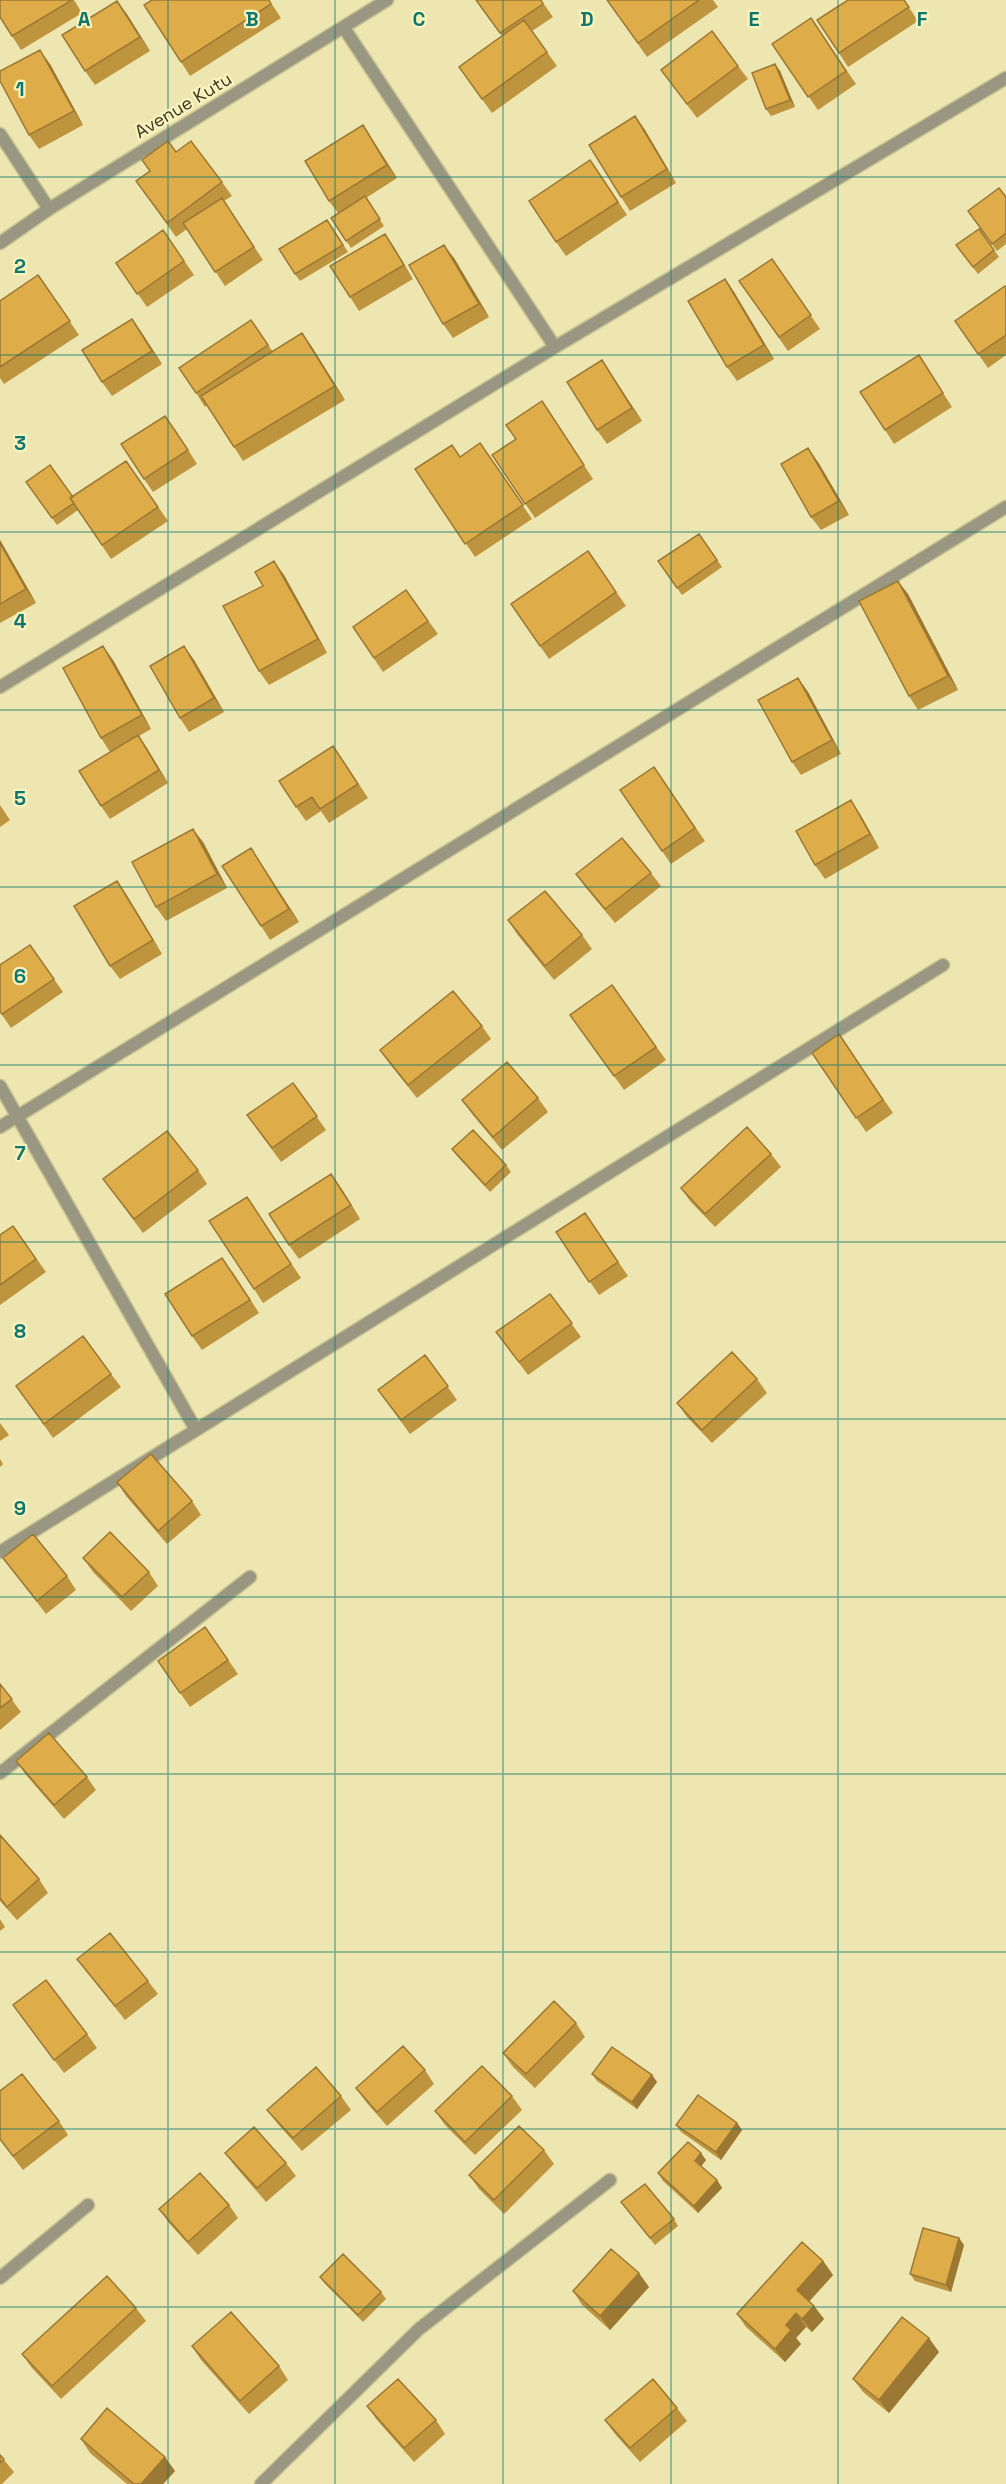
<svg xmlns="http://www.w3.org/2000/svg" width="1006" height="2484" font-family="'Space Grotesk',sans-serif">
<rect width="100%" height="100%" fill="#ede6b0"/>
<g fill="none" stroke-linecap="round" stroke-linejoin="round">
<defs>
<path id="minor" d="M344,28L555,347
M0,134L49,209
M0,243L49,209L387,0
M0,687L555,347L1006,78
M0,1086L196,1430
M0,1127L1006,507
M0,1552L943,965
M0,1773L250,1577
M0,2278L88,2205
M261,2484L419,2329L610,2180"/>
</defs>
<use href="#minor" stroke="#c9c393" stroke-width="15"/>
<use href="#minor" stroke="#999781" stroke-width="12"/>
</g>
<path fill="#bf943f" d="M0,0H74L82,13L21,50L12,36Z
M269,0L281,18L190,76L181,62Z
M476,0H541L553,17L532,31L557,66L492,113L459,67L502,36Z
M607,0H713L718,7L647,57Z
M904,0L918,21L848,67L839,53Z
M117,1L150,51L95,85L85,71Z
M811,18L856,84L818,110L772,44Z
M50,64L83,125L39,149L29,135Z
M775,64L780,71L795,107L771,116L766,109Z
M738,66L748,79L697,118L661,70Z
M635,116L645,130L676,183L630,211L621,197Z
M363,125L372,139L397,178L366,198L384,226L351,248L331,218L338,213L329,201Z
M176,152L222,182L232,196L224,201L263,260L225,286L187,229L176,237L136,181Z
M600,174L627,215L566,256L556,242Z
M1006,197V244L997,251L968,211Z
M332,227L348,252L300,281L295,274Z
M979,229L999,257L978,274L961,252Z
M163,230L194,275L147,307L116,263Z
M385,234L413,279L359,311L350,297Z
M454,258L489,317L453,338L443,324Z
M772,259L820,329L788,351L739,281Z
M38,275L79,335L4,384L0,378V301Z
M725,279L734,292L774,359L737,381L727,367Z
M1006,287V355L988,368L955,321Z
M132,319L162,364L112,396L102,382Z
M251,320L273,352L302,333L345,400L243,461L207,405L205,407L196,393Z
M602,360L642,421L607,444L597,430Z
M928,369L952,407L894,444L885,430Z
M551,415L593,479L535,518L492,455Z
M175,429L197,464L153,492L144,479Z
M480,443L532,519L475,557L415,469L460,457Z
M126,461L168,521L111,559L78,510L57,525L26,482L73,497Z
M818,462L849,515L821,530L811,517Z
M699,534L722,567L682,595L658,561Z
M0,540L36,603L0,623Z
M588,551L626,606L549,659L511,604Z
M284,575L327,653L269,685L259,671Z
M406,590L438,634L383,672L353,627Z
M908,594L958,690L918,710L909,696Z
M184,646L194,660L224,712L189,732L180,718Z
M113,660L151,729L139,736L168,783L110,819L101,806L110,752L101,738Z
M798,678L808,692L841,754L801,775L792,762Z
M343,760L368,798L329,823L321,811L306,821L296,807Z
M654,767L705,841L671,864L620,790Z
M0,805L10,820L0,827Z
M860,814L879,848L825,879L815,865Z
M203,842L227,888L166,921L156,907Z
M260,862L299,922L270,940L261,926Z
M651,873L661,886L615,923L586,888L576,874Z
M126,894L162,954L120,979L110,966Z
M508,920L582,935L592,949L554,980L517,934Z
M30,945L63,992L11,1028L0,1012Z
M612,985L666,1060L624,1090L570,1015Z
M482,1026L491,1039L417,1098L389,1063L380,1050Z
M839,1034L893,1113L866,1132L812,1053Z
M293,1083L326,1130L281,1162L247,1115Z
M538,1098L548,1112L502,1150L472,1114L462,1100Z
M452,1149L506,1165L511,1172L490,1192L457,1156Z
M771,1154L781,1167L715,1227L690,1201L681,1188Z
M198,1170L207,1184L143,1233L103,1179Z
M341,1188L360,1219L299,1259L289,1245Z
M256,1210L301,1278L263,1303L254,1289Z
M585,1213L628,1276L599,1295L556,1232Z
M13,1226L46,1272L0,1305V1235Z
M232,1271L259,1313L202,1350L192,1336Z
M550,1294L581,1337L528,1375L496,1332Z
M425,1355L457,1400L410,1434L378,1390Z
M111,1374L121,1387L53,1438L16,1386Z
M757,1379L767,1393L712,1443L687,1417L677,1403Z
M0,1423L9,1435L0,1441Z
M0,1459L3,1464L0,1467Z
M117,1482L192,1501L201,1515L167,1544L126,1496Z
M3,1558L67,1576L76,1590L46,1614Z
M83,1558L149,1572L158,1586L131,1611L93,1572Z
M205,1627L238,1674L190,1707L158,1661Z
M0,1684L21,1712L0,1730Z
M16,1761L87,1777L96,1790L64,1819L26,1775Z
M0,1835L39,1879L48,1893L17,1920L0,1901Z
M0,1919L5,1927L0,1931Z
M77,1959L148,1981L158,1994L125,2020L87,1972Z
M13,2005L87,2034L97,2048L64,2073Z
M576,2023L585,2037L535,2088L513,2067L503,2053Z
M425,2070L434,2084L387,2126L366,2102L356,2088Z
M592,2074L652,2075L657,2082L637,2109L597,2081Z
M0,2091L59,2121L68,2135L23,2170L0,2140Z
M341,2096L351,2110L302,2151L277,2123L267,2110Z
M512,2096L522,2110L475,2155L445,2125L435,2111Z
M737,2123L742,2130L721,2160L681,2132L676,2125Z
M544,2150L554,2164L504,2214L479,2189L469,2175Z
M225,2153L286,2163L296,2176L266,2202L235,2166Z
M706,2160L701,2166L717,2180L722,2188L698,2213L663,2181L658,2173Z
M621,2202L674,2219L678,2226L655,2245Z
M229,2205L238,2218L198,2255L169,2223L159,2209Z
M964,2245L951,2292L915,2281L910,2274Z
M823,2261L833,2275L809,2301L814,2306L824,2319L812,2332L806,2327L796,2338L801,2344L785,2362L746,2327L737,2314Z
M320,2277L381,2292L386,2299L363,2322L325,2284Z
M649,2287L610,2330L582,2305L573,2291Z
M136,2308L146,2321L61,2399L32,2368L22,2354Z
M192,2346L279,2366L288,2380L249,2414L201,2360Z
M939,2352L889,2413L863,2392L853,2379Z
M367,2406L436,2420L445,2434L414,2462L377,2420Z
M677,2408L687,2421L640,2462L615,2434L605,2420Z
M81,2439L175,2471L163,2484H127L90,2453Z
M0,2455L14,2472L2,2484H0Z"/>
<path fill="#9b7833" d="M117,1L127,14L150,51L140,37Z
M40,50L50,64L83,125L74,111Z
M775,64L780,71L795,107L790,100Z
M635,116L645,130L676,183L667,169Z
M363,125L372,139L397,178L387,165Z
M385,234L394,247L413,279L404,265Z
M444,245L454,258L489,317L479,304Z
M725,279L734,292L774,359L764,345Z
M132,319L142,333L162,364L152,351Z
M302,333L312,347L345,400L335,386Z
M602,360L611,374L642,421L632,408Z
M808,448L818,462L849,515L839,501Z
M0,540L36,603L26,589L0,543Z
M274,561L284,575L327,653L318,639Z
M898,581L908,594L958,690L948,676Z
M103,646L113,660L151,729L142,715Z
M184,646L194,660L224,712L214,698Z
M798,678L808,692L841,754L832,740Z
M138,735L147,748L168,783L159,770Z
M851,800L860,814L879,848L870,834Z
M193,829L203,842L227,888L217,874Z
M251,848L260,862L299,922L289,909Z
M117,881L126,894L162,954L153,940Z
M331,1174L341,1188L360,1219L351,1205Z
M652,2075L657,2082L637,2109L632,2102Z
M737,2123L742,2130L721,2160L716,2152Z
M701,2153L706,2160L700,2168L695,2161Z
M717,2180L722,2188L698,2213L694,2206Z
M959,2238L964,2245L951,2292L946,2285Z
M823,2261L833,2275L807,2304L797,2290Z
M639,2273L649,2287L610,2330L600,2316Z
M814,2306L824,2319L812,2332L802,2319Z
M796,2313L806,2327L796,2338L801,2344L785,2362L775,2349L786,2325Z
M929,2338L939,2352L889,2413L879,2400Z
M165,2457L175,2471L163,2484H141Z"/>
<path fill="#deac49" stroke="#9b7833" stroke-width="1.5" d="M0,0H72L12,36L0,17Z
M152,0H269L271,4L181,62L144,5Z
M476,0H541L543,4L500,33Z
M607,0H699L638,43Z
M848,0H904L909,7L839,53L817,20Z
M117,1L140,37L85,71L62,35Z
M811,18L846,71L808,97L772,44Z
M524,20L547,52L482,99L459,67Z
M712,31L738,66L687,104L661,70Z
M40,50L74,111L29,135L0,81V71Z
M775,64L790,100L766,109L752,73Z
M635,116L667,169L621,197L589,145Z
M363,125L387,165L329,201L305,161Z
M168,141L176,152L191,141L222,182L167,223L136,181L150,171L142,160Z
M590,160L618,202L556,242L529,201Z
M999,188L1006,197V233L992,244L968,211Z
M365,196L380,219L346,241L331,218Z
M222,198L254,247L215,272L183,223Z
M327,220L343,245L295,274L279,249Z
M979,229L994,250L973,267L956,245Z
M163,230L184,261L137,294L116,263Z
M385,234L404,265L350,297L330,266Z
M444,245L479,304L443,324L409,265Z
M772,259L811,315L779,337L739,281Z
M38,275L70,321L0,367V301Z
M725,279L764,345L727,367L688,301Z
M1005,286L1006,287V335L978,354L955,321Z
M132,319L152,351L102,382L82,350Z
M251,320L268,345L196,393L179,368Z
M302,333L335,386L234,447L201,396Z
M919,355L943,393L885,430L860,392Z
M602,360L632,408L597,430L567,382Z
M542,401L584,465L525,504L492,455L516,439L506,425Z
M165,416L188,450L144,479L121,444Z
M480,443L523,505L465,544L415,469L452,445L460,457Z
M808,448L839,501L811,517L781,464Z
M126,461L158,507L102,545L70,498Z
M50,465L73,497L70,498L74,503L52,518L26,482Z
M699,534L717,560L677,588L658,561Z
M0,543L26,589L0,604Z
M588,551L616,592L540,646L511,604Z
M274,561L318,639L259,671L223,606L263,586L255,572Z
M898,581L948,676L909,696L859,601Z
M406,590L428,621L374,658L353,627Z
M103,646L142,715L101,738L63,668Z
M184,646L214,698L180,718L150,666Z
M798,678L832,740L792,762L758,700Z
M138,735L159,770L101,806L79,771Z
M333,746L358,784L320,809L312,797L296,807L279,781Z
M654,767L695,828L662,851L620,790Z
M851,800L870,834L815,865L796,831Z
M193,829L217,874L156,907L132,862Z
M622,838L651,873L605,909L576,874Z
M251,848L289,909L261,926L222,866Z
M117,881L153,940L110,966L74,906Z
M545,891L582,935L545,966L508,920Z
M30,945L54,979L2,1014L0,1012V965Z
M612,985L656,1047L614,1076L570,1015Z
M453,991L482,1026L408,1085L380,1050Z
M839,1034L883,1100L856,1118L812,1053Z
M507,1062L538,1098L493,1137L462,1100Z
M293,1083L317,1116L272,1148L247,1115Z
M747,1127L771,1154L705,1214L681,1188Z
M473,1130L506,1165L485,1185L452,1149Z
M167,1131L198,1170L134,1219L103,1179Z
M331,1174L351,1205L289,1245L269,1214Z
M247,1197L291,1264L254,1289L209,1221Z
M585,1213L618,1262L589,1282L556,1232Z
M13,1226L36,1259L0,1285V1235Z
M222,1258L250,1300L192,1336L165,1294Z
M550,1294L572,1323L519,1362L496,1332Z
M83,1336L111,1374L44,1424L16,1386Z
M732,1352L757,1379L702,1430L677,1403Z
M425,1355L448,1386L401,1420L378,1390Z
M151,1454L192,1501L158,1531L117,1482Z
M110,1532L149,1572L122,1597L83,1558Z
M33,1534L67,1576L37,1601L3,1558Z
M205,1627L228,1660L180,1693L158,1661Z
M0,1684L12,1699L0,1708Z
M49,1733L87,1777L54,1805L16,1761Z
M0,1835L39,1879L7,1907L0,1898Z
M110,1933L148,1981L115,2006L77,1959Z
M46,1980L87,2034L54,2060L13,2005Z
M554,2001L576,2023L526,2074L503,2053Z
M403,2046L425,2070L377,2112L356,2088Z
M612,2047L652,2075L632,2102L592,2074Z
M482,2066L512,2096L465,2142L435,2111Z
M316,2067L341,2096L293,2138L267,2110Z
M22,2074L59,2121L13,2156L0,2139V2091Z
M698,2095L737,2123L716,2152L676,2125Z
M519,2126L544,2150L494,2200L469,2175Z
M254,2127L286,2163L257,2188L225,2153Z
M688,2142L701,2153L695,2161L717,2180L694,2206L658,2173Z
M200,2173L229,2205L188,2242L159,2209Z
M645,2184L674,2219L650,2238L621,2202Z
M923,2228L959,2238L946,2285L910,2274Z
M802,2242L823,2261L797,2290L814,2306L802,2319L796,2313L786,2325L791,2330L775,2349L737,2314Z
M611,2249L639,2273L600,2316L573,2291Z
M343,2254L381,2292L358,2315L320,2277Z
M107,2276L136,2308L52,2386L22,2354Z
M231,2312L279,2366L240,2401L192,2346Z
M902,2317L929,2338L879,2400L853,2379Z
M398,2379L436,2420L404,2448L367,2406Z
M653,2379L677,2408L630,2448L605,2420Z
M107,2408L165,2457L141,2484H134L81,2439Z
M0,2455L4,2459L0,2463Z"/>
<path fill="none" stroke="#0f766e" stroke-width="1.5" stroke-opacity="0.55" d="M168,0V2484M335,0V2484M503,0V2484M671,0V2484M838,0V2484M0,177H1006M0,355H1006M0,532H1006M0,710H1006M0,887H1006M0,1065H1006M0,1242H1006M0,1419H1006M0,1597H1006M0,1774H1006M0,1952H1006M0,2129H1006M0,2307H1006"/>
<g text-anchor="middle" dominant-baseline="central" stroke-width="4.5" stroke-linejoin="round" paint-order="stroke">
<g font-size="18" fill="#393621" stroke="#faf3bd">
<text transform="translate(183 105) rotate(-31)">Avenue Kutu</text>
</g>
</g>
<g font-size="20" text-anchor="middle" font-weight="bold" fill="#0f766e" stroke="#faf3bd" stroke-width="4.5" stroke-linejoin="round" paint-order="stroke">
<text x="84" y="26">A</text>
<text x="252" y="26">B</text>
<text x="419" y="26">C</text>
<text x="587" y="26">D</text>
<text x="754" y="26">E</text>
<text x="922" y="26">F</text>
<text x="20" y="96">1</text>
<text x="20" y="273">2</text>
<text x="20" y="450">3</text>
<text x="20" y="628">4</text>
<text x="20" y="805">5</text>
<text x="20" y="983">6</text>
<text x="20" y="1160">7</text>
<text x="20" y="1338">8</text>
<text x="20" y="1515">9</text>
</g>
</svg>
